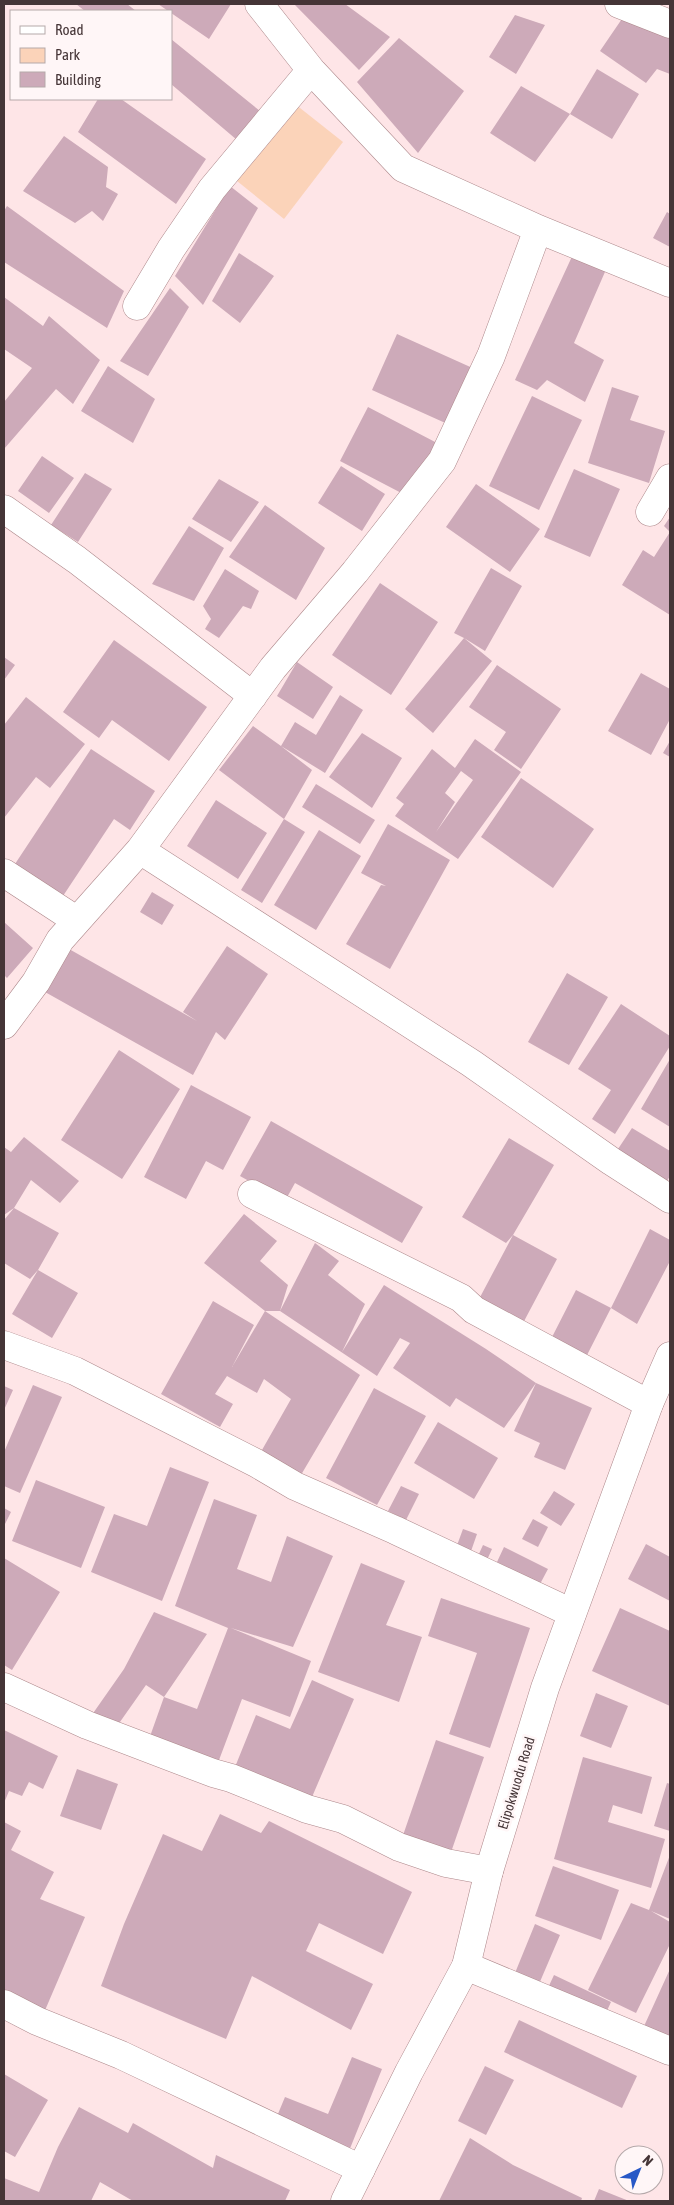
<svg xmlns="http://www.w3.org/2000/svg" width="674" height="2205" font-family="'Asap Condensed',sans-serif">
<rect width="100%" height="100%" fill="#fee5e7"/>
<path fill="#fbd3b9" d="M295,104L343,142L284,219L237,181Z"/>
<path fill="#cdaab9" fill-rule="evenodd" d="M76,4H127L136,11H85Z
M158,4H231L209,39Z
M294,4H345L390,37L359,70Z
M628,10L670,34V74L657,69L646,83L600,51Z
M515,15L545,25L516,74L489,57Z
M399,38L464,91L418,153L357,82Z
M171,39L260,111L237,140L171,84Z
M597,69L639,94L612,139L570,114Z
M521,86L570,114L535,162L490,133Z
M98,99H121L206,159L176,204L78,132Z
M64,136L108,167L106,187L118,194L103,221L92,211L75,223L23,191Z
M230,186L258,208L203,305L175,276Z
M7,206L124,291L107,328L4,262V211Z
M667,212L670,214V247L653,238Z
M575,250L608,265L574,343L604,360L585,402L547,380L537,390L515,380Z
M239,253L274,276L240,323L212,301Z
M170,288L189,307L148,376L120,361Z
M4,297L43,326L49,316L100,360L73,404L56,389L4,449V402L32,368L4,349Z
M397,334L477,370L452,426L372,390Z
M108,366L155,399L133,443L81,411Z
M612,387L639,396L630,420L665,431L649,483L588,463Z
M532,396L582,420L539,510L489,486Z
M368,407L437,443L409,497L340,461Z
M42,456L74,478L49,513L18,491Z
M341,466L385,494L362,531L318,503Z
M574,469L620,489L590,557L544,537Z
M85,473L112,489L78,542L51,525Z
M219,479L259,502L231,542L192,519Z
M476,484L540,529L510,572L446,527Z
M265,505L325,548L296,600L229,557Z
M670,517V615L622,585L643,550L654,557L670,532L664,526Z
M189,526L224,548L194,601L152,584Z
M491,568L522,586L485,651L464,638L492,661L433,733L405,709L464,638L454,633Z
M225,569L259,591L251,609L243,606L219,638L205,629L211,619L203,606Z
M380,583L438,622L391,695L332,655Z
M114,640L207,707L169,761L112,720L99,738L63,712Z
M4,657L15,665L4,680Z
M297,662L333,687L313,719L277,696Z
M497,665L561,709L521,769L494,750L506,732L469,707Z
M641,673L670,689V719L651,755L608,731Z
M340,695L363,710L325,773L281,746L312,770L284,819L219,770L253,726L281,746L295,722L316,735Z
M26,697L85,744L50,788L36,777L4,818V725Z
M362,733L402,758L372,808L329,777Z
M475,739L521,772L458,859L395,816L404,804L396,798L432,749L455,768ZM461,771L473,780L436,832L455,802L445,793Z
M670,741V757L663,753Z
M91,749L155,791L130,830L114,819L63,896L15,864Z
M521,778L594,829L553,888L481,837Z
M316,784L375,820L360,844L302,807Z
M216,800L267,833L238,879L187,846Z
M284,819L305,832L262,903L241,890Z
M388,824L450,860L390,969L346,944L381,885L386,886L361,873Z
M319,830L361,856L316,930L274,905Z
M152,892L174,905L162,925L140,912Z
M4,922L33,948L7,978L4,975Z
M227,946L268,974L225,1040L216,1032L193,1075L45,992L69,949L197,1021L183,1012Z
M567,973L608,997L569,1065L528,1042Z
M621,1004L670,1036V1046L615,1134L592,1119L611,1090L578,1069Z
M119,1050L180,1089L122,1179L61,1140Z
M670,1059V1127L641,1109Z
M191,1085L251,1117L223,1170L206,1161L186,1199L144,1177Z
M271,1121L423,1207L402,1243L295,1183L285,1201L240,1176Z
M632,1128L670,1151V1176L664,1186L614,1155Z
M24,1137L79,1181L60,1203L31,1180L14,1208L4,1215V1147L11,1152Z
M509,1138L554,1165L513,1235L557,1259L522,1325L478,1301L513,1235L506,1243L462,1217Z
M14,1208L59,1233L38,1270L30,1279L4,1263V1220Z
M244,1214L277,1241L260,1261L288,1285L280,1311H265L204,1263Z
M650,1229L670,1240V1261L637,1324L611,1308Z
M315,1243L339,1261L328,1275L365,1304L342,1352L384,1285L486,1349L536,1383L592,1408L565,1470L534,1457L540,1443L514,1431L536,1383L504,1428L456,1398L450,1407L393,1368L410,1343L400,1338L377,1376L280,1311Z
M38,1270L78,1293L52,1338L12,1314Z
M576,1290L611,1308L585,1359L550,1341Z
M213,1301L254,1325L232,1367L265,1311L360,1375L298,1480L258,1457L291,1399L264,1379L257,1393L227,1376L215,1394L233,1404L220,1427L161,1394Z
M33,1385L62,1397L20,1493L4,1486V1452Z
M4,1386L13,1390L4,1410Z
M374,1388L426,1416L377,1505L326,1478Z
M438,1422L498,1458L474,1499L414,1463Z
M170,1467L209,1482L162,1601L91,1572L114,1514L147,1526Z
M36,1480L105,1507L81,1568L12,1541Z
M401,1486L419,1494L406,1520L388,1511Z
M554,1491L575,1504L561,1526L540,1513Z
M214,1499L257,1515L237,1569L271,1582L287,1536L333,1556L293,1647L231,1628L311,1661L290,1717L242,1699L216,1768L148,1742L164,1697L146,1685L115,1729L89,1719L124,1669L154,1612L207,1634L164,1697L197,1709L228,1628L175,1606Z
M4,1508L11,1512L4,1526Z
M533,1519L548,1527L538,1547L522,1539Z
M463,1529L477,1534L470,1554L456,1548Z
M646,1544L670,1557V1601L628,1579Z
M483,1545L492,1549L487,1560L478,1556Z
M504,1547L548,1569L540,1584L497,1562Z
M4,1558L60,1592L12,1670L4,1665Z
M361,1563L405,1581L386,1625L422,1637L399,1702L318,1672Z
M441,1598L530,1628L490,1748L449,1734L477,1653L428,1636Z
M620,1608L670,1631V1706L592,1671Z
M312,1680L354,1699L309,1804L233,1772L256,1715L290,1729Z
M596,1693L628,1706L611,1748L580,1736Z
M4,1730L58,1756L43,1789L29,1782L22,1796L9,1791L4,1803Z
M436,1740L484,1757L449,1858L401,1841Z
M583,1757L652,1777L642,1814L613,1805L608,1822L665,1839L651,1888L554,1859Z
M77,1769L118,1784L101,1830L60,1816Z
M667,1783L670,1784V1831L654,1826Z
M220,1814L261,1833L269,1821L412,1892L383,1954L319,1923L306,1951L373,1984L351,2030L252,1976L226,2039L101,1986L124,1924L163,1834L202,1851Z
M4,1822L21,1831L11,1850L54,1872L40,1899L85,1917L43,2015L4,1994Z
M670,1855V1919L651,1911L670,1922V1944L636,2013L588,1990L631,1903L649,1910Z
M553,1866L619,1890L601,1940L535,1916Z
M535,1924L560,1935L539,1984L515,1973Z
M670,1969V2049L640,2035Z
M554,1975L611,2002L604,2017L547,1990Z
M519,2020L637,2076L622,2108L504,2052Z
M352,2057L382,2069L349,2151L275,2121L285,2097L328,2114Z
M485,2066L514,2080L486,2135L458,2121Z
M4,2074L48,2100L15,2157L4,2151Z
M79,2107L128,2133L133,2123L213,2168L216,2155L290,2190L285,2201H133L100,2182L91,2201H4V2178L39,2192L58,2147Z
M470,2138L513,2165L582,2198L581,2201H439Z
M599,2189L629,2201H594Z"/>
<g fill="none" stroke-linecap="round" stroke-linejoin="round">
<defs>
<path id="street" d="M259,4L311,70L403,168L538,229L670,283
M619,4L670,24
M137,306L171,249L212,189L311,70
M4,509L77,560L253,696
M650,512L670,478
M140,850L471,1063L611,1161L670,1199
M4,873L76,920
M4,1025L36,982L60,940L140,850L273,668L355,572L442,461L491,356L538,229
M252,1194L461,1298L474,1310L649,1404
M4,1345L75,1371L256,1463L295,1486L395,1530L572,1613
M4,1687L87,1725L213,1773L231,1778L307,1809L343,1819L399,1847L446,1863L489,1871
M466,1966L670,2051
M4,2004L37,2021L121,2055L361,2169"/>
<path id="secondary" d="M345,2201L409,2072L466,1966L489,1871L545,1688L649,1404L670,1356"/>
</defs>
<use href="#street" stroke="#ad888b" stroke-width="29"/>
<use href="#secondary" stroke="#ad888b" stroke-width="29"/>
<use href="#street" stroke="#fff" stroke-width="28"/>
<use href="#secondary" stroke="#fff" stroke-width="28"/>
</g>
<g text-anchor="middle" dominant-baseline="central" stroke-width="5" stroke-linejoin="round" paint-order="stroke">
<g font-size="14" fill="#453537" stroke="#fff6f7">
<text transform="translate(516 1783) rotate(-73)">Elipokwuodu Road</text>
</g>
</g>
<rect width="674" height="2205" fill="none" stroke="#453537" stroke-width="10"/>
<rect x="10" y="10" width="162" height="90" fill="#fff6f7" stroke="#b5a9aa"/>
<rect x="20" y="26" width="25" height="8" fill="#ffffff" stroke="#b5a9aa"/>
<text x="55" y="35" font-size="15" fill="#453537">Road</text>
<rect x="20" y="48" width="25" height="15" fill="#fbd3b9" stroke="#b5a9aa"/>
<text x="55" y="60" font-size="15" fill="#453537">Park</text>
<rect x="20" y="72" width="25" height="15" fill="#cdaab9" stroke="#b5a9aa"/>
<text x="55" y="85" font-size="15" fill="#453537">Building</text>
<g transform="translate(639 2170) rotate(43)"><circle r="24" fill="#fff6f7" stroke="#b5a9aa"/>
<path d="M0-4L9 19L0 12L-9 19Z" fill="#2858c6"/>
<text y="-8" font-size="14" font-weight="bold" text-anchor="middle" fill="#453537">N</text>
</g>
</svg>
